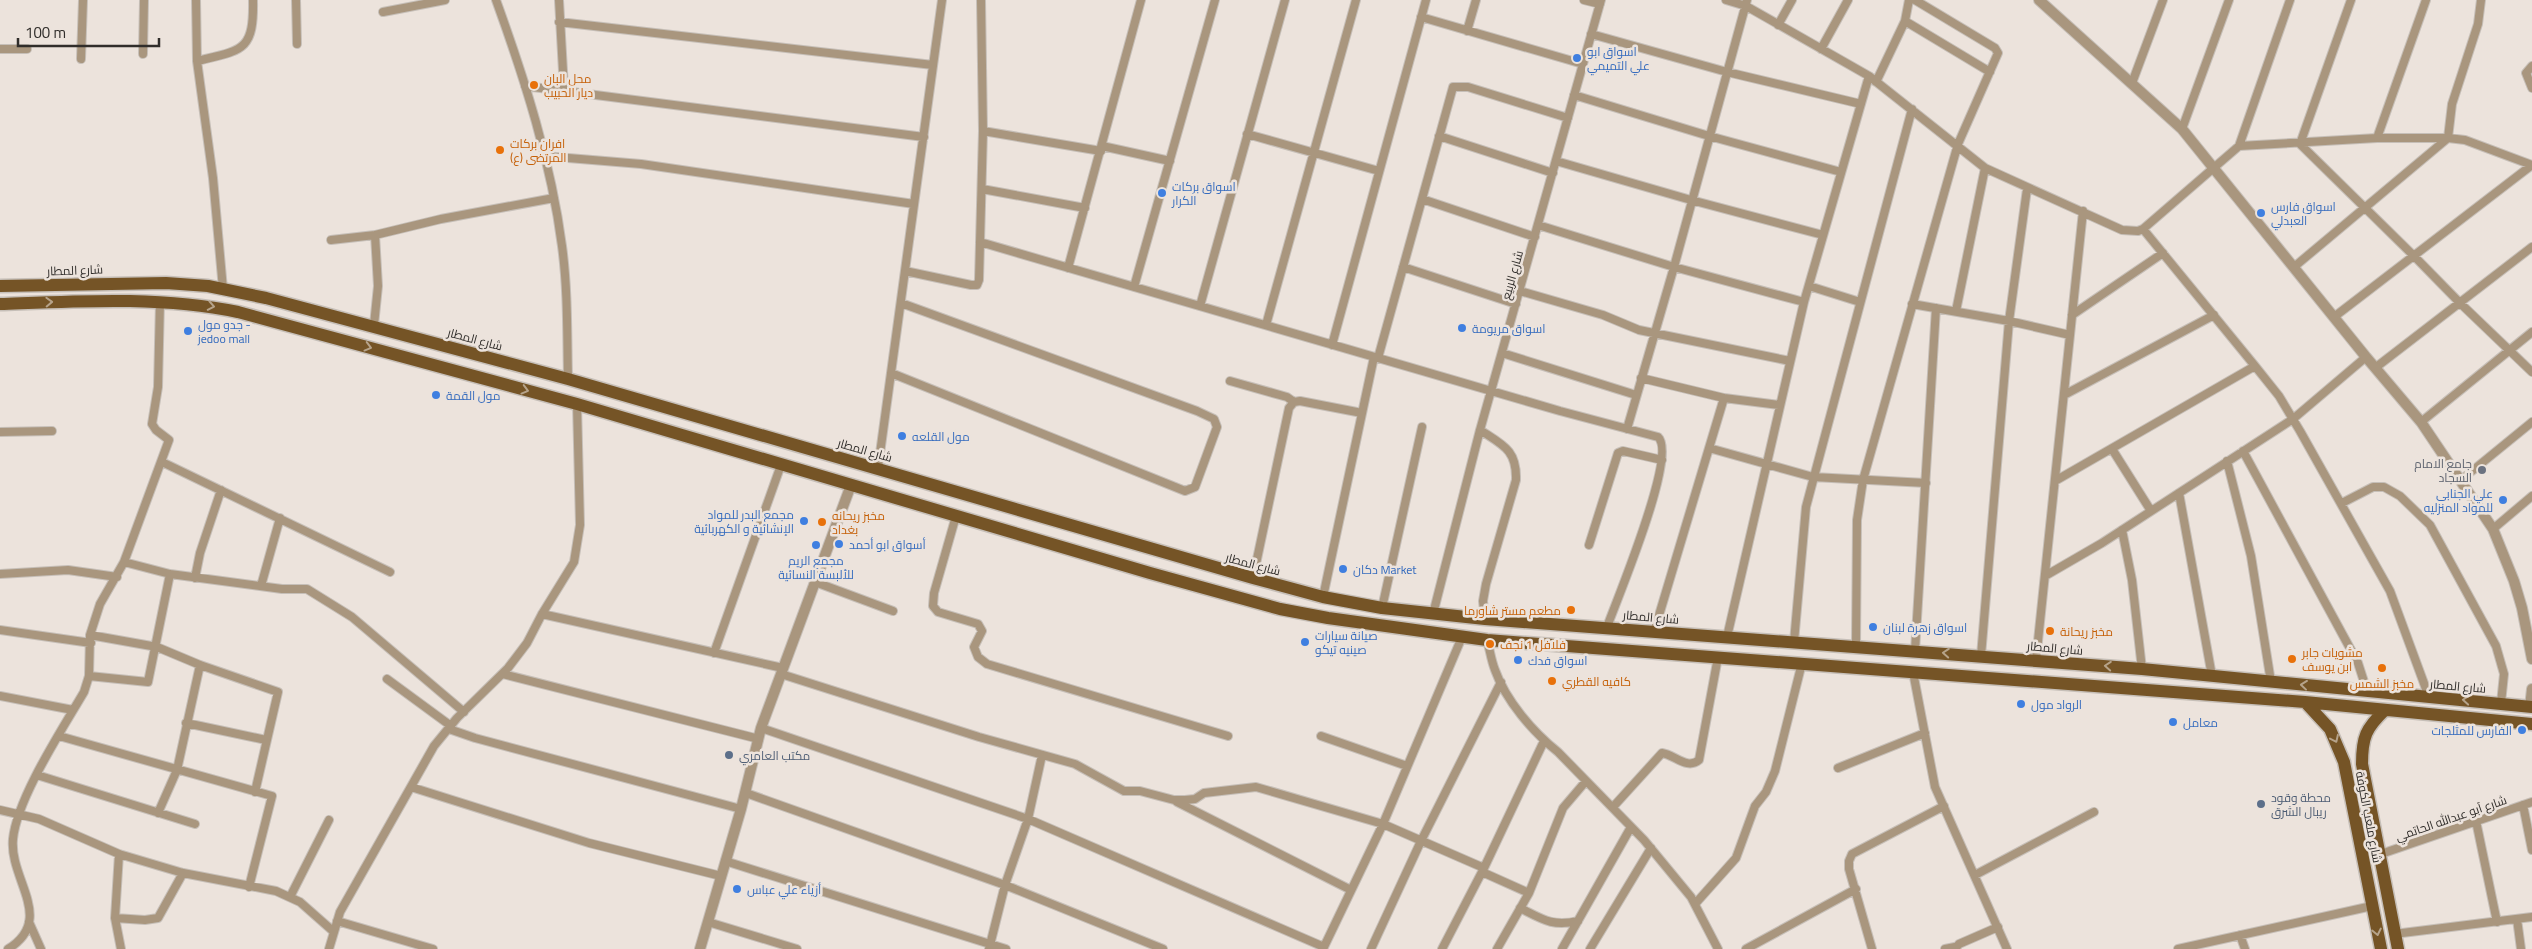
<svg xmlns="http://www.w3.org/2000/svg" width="2532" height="949" font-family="Georgia,Cairo,serif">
<rect width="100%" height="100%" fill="#ece3dc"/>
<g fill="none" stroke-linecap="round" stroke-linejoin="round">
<defs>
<path id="minor" d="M196,0L197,61L213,178L223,289
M296,0L297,44
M496,0C525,80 551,162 562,246C568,290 567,335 568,379
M559,0L564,89
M1584,0L1600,4
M1726,0L1746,6L1869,76L1985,168L2122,230L2138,231L2143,229L2239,146L2377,138H2448L2465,140L2532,165
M2351,0L2300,144L2413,255L2460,303L2532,372
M383,12L445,0
M1421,17L1583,64
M1905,21L1990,72
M559,22L933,65
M1778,25L1792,0
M1467,31L1476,0
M1591,34L1727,72L1861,104
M0,49H27
M1821,49L1848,0
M143,54L144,0
M81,59L83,0
M197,61C243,50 254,51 253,0
M2532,66L2526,73L2532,88
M1876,82L1905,21L1909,0
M2132,83L2163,0
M525,86L924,137
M1574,95L1709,136L1841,172
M2182,129L2229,0
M983,131L1101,151
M1247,134L1379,171
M1439,136L1553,173
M2377,138L2426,0
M1102,146L1170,161
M2239,146L2290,0
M544,156L641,164L914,204
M1556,161L1691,200L1823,235
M982,189L1085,208
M1422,199L1535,237
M1538,225L1674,267L1804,302
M2143,229L2255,366L2279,396L2300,431L2390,591L2429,697
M331,240L375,235L441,219L554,198
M980,242L1560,411L1658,437C1678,455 1617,599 1607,627
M1403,267L1516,304
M2294,267L2448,138L2452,104L2478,24L2481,0
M1068,268L1141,0
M905,271L971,285H977L979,280L983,131L981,0
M1809,286L1860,302
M1134,287L1215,0
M1520,291L1603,315L1639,330L1790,361
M1912,304L2009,321L2070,335
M1200,306L1285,0
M1956,311L1985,168
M2072,315L2163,253
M2334,317L2532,165
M374,325L378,286L375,235
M1266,325L1356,0
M1332,345L1426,0
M1502,353L1636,395
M1378,358L1453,87H1468L1568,118
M2375,368L2532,247
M891,373L1185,491L1195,487L1217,427L1214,419L1197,411L901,303
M1641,378L1724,398L1779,405
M1230,381L1287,397L1294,402
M2064,395L2214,315
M2421,422L2532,332
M1627,429L1674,267L1747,0
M1480,430C1503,445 1517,450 1516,480L1486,584L1483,601L1485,619
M0,432L52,431
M1709,448L1813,477L1926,483
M2112,449L2151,511
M2243,451L2358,663L2367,691
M2227,461L2251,556L2271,682
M162,462L390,572
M878,468L942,0
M2461,480L2532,422
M2055,481L2255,366
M2179,493L2212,676
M2342,503L2373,487H2384L2400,496L2430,525L2496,646L2504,674L2501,703
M956,516L934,593L933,606L938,612L978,624L982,631L974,647L978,657L987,664L1228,736
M2493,529L2532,496
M2122,530L2132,580L2142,669
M1589,545L1618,453L1623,451L1662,460
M124,562L170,574L282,589H307L352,617L464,712
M0,574L68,570L117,577
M2045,576L2102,543L2293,419L2366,357
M195,578L200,553L221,490
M1253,578L1289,408L1294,402L1300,401L1362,413
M815,582L893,611
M261,586L280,518
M1323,597L1374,357
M1382,608L1422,427
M542,614L783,668
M1433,614L1480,430L1601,0
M0,630L91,643
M1654,632L1724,398
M90,635L157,647L200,665L278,692L255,792
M1727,637L1804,302L1869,76
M1487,640C1490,650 1491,660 1495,670C1506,701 1533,732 1558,752L1644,840L1691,897L1718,949
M1794,642L1806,507L1912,109
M1856,646L1857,520L1863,480L1958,144L1998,53L1995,48L1915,0
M1915,651L1936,308
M714,653L781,465
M1981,656L2009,321L2027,189
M2036,660L2083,211
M1913,672L1935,787L2007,949
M503,674L759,739
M781,674L979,737L1075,764L1124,791H1140L1174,800H1185L1195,799L1204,793L1256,787L1383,824L1484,868
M89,676L148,682L170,574
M387,679L451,726
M0,696L73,710
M186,723L266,740
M761,728L1028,819L1324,947
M449,729L475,738L741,809
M59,736L272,796L249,887
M1321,736L1407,766
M1838,768L1925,733
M37,775L195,824
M411,787L589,843L721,876
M746,793L1005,885L1163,949
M1177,802L1351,890
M2523,805L2532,850
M1613,807L1662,753C1675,755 1687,770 1699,760L1718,657
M0,810L39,819L119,854L183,873L276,891L300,902L334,932
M158,813L177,770L200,665
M2476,821L2497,922
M119,854L115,918L121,949
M2378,855L2532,802
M725,861L1006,949
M1482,872L1529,893
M1975,875L2094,812
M290,897L329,820
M1695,904L1736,858L1755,806L1766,792L1775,771L1802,663
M1520,908C1542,919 1552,927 1578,921
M115,918L145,920L158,918L183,873
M2517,919L2521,949
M337,921L433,949
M29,922L41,949
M708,922L797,949
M2394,934L2532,917
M2240,935L2245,949
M8,949C56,919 9,880 13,839C17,798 63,728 84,692L89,676L90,635L100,604L124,562L169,440L156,430L152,424L158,387L160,301
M329,949L340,912L434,746L457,718L508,668L527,643L542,614L574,562L580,525L577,404
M989,949L1005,885L1028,819L1042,755
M1323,949L1383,824L1462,637
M1371,949L1421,841L1501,682
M1442,949L1484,868L1544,741
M1497,949L1529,893L1563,808L1586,781
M1562,949L1631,827
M1590,949L1651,848
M1746,949L1856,889
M1872,949L1849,869V861L1852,854L1944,806
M1945,949L1955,947
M1955,949L1959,944L1998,927
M2178,949L2372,906"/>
<path id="tertiary" d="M2039,0L2182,129L2366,357L2421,422L2493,529L2514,581L2522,608L2532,659
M2530,707L2532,689
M700,949L741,809L761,728L851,485"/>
<path id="primary" d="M0,286L166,283L208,286L266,298L568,379L1253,578L1323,597L1382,608L1485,619L2142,669L2532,707
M0,304C80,301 160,296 238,312L577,404L1150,573L1280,609L1328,618L1487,640L2305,702L2532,724
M2305,702L2330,729L2344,762L2381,949
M2385,710C2366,728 2362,737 2362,764L2398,949"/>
</defs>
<use href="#minor" stroke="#c6bfb8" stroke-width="10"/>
<use href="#tertiary" stroke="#c6bfb8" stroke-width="12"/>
<use href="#primary" stroke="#c6bfb8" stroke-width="15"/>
<use href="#minor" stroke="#a9967e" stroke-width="8"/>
<use href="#tertiary" stroke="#a9967e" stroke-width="10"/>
<use href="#primary" stroke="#755426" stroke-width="12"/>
</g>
<defs><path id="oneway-chevron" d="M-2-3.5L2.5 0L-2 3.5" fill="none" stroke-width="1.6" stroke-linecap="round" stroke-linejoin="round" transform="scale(1.25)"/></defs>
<g stroke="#b6a38a">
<use href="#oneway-chevron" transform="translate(49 302) rotate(-2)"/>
<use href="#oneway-chevron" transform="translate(211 306) rotate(11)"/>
<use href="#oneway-chevron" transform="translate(368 347) rotate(15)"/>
<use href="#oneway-chevron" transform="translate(525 390) rotate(15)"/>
<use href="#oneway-chevron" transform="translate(1946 653) rotate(-176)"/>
<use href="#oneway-chevron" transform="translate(2108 666) rotate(-176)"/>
<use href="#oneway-chevron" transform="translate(2304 685) rotate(-174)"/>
<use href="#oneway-chevron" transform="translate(2466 700) rotate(-175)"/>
<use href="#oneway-chevron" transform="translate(2335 739) rotate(65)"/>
<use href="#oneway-chevron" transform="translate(2377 932) rotate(78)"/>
</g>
<g fill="#3f7fe0" stroke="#ece3dc" stroke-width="2">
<circle cx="1577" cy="58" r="5"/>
<circle cx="1162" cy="193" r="5"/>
<circle cx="2261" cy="213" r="5"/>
<circle cx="1462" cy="328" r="5"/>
<circle cx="188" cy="331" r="5"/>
<circle cx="436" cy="395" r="5"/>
<circle cx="902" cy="436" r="5"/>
<circle cx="2503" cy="500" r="5"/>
<circle cx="804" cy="521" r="5"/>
<circle cx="839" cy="544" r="5"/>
<circle cx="816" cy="545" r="5"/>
<circle cx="1343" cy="569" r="5"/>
<circle cx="1873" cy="627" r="5"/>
<circle cx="1305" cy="642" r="5"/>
<circle cx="1518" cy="660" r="5"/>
<circle cx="2021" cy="704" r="5"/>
<circle cx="2173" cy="722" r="5"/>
<circle cx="2522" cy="730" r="5"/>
<circle cx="737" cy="889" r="5"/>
</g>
<g fill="#e8710a" stroke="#ece3dc" stroke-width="2">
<circle cx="534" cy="85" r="5"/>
<circle cx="500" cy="150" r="5"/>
<circle cx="822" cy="522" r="5"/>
<circle cx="1571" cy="610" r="5"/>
<circle cx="2050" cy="631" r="5"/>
<circle cx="1490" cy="644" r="5"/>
<circle cx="2292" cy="659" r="5"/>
<circle cx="2382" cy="668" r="5"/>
<circle cx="1552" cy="681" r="5"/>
</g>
<circle fill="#6b7280" stroke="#ece3dc" stroke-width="2" cx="2482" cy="470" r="5"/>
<g fill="#5c6f8a" stroke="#ece3dc" stroke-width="2">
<circle cx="729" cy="755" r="5"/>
<circle cx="2261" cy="804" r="5"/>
</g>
<g text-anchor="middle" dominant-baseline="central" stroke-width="5" stroke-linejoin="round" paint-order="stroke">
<g font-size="12" fill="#366cbe" stroke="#ece3dc" text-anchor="start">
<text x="1587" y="51">اسواق ابو<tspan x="1587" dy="14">علي التميمي</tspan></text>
<text x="1172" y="186">اسواق بركات<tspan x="1172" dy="14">الكرار</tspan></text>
<text x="2271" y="206">اسواق فارس<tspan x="2271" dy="14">العبدلي</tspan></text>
<text x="198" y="324">جدو مول -<tspan x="198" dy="14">jedoo mall</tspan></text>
<text x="1472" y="328">اسواق مريومة</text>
<text x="446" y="395">مول القمة</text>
<text x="912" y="436">مول القلعه</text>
<text x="2493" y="493" text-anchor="end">علي الجنابي<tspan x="2493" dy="14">للمواد المنزليه</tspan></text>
<text x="794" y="514" text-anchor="end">مجمع البدر للمواد<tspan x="794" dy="14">الإنشائية و الكهربائية</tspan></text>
<text x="849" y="544">أسواق ابو أحمد</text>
<text x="816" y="560" text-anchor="middle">مجمع الريم<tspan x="816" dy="14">للألبسة النسائية</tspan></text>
<text x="1353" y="569">دكان Market</text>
<text x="1883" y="627">اسواق زهرة لبنان</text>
<text x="1315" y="635">صيانة سيارات<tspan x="1315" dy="14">صينيه تيكو</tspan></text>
<text x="1528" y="660">اسواق فدك</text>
<text x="2031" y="704">الرواد مول</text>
<text x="2183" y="722">معامل</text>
<text x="2512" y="730" text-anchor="end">الفارس للمثلجات</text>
<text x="747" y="889">أزياء علي عباس</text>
</g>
<g font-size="12" fill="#c56008" stroke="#ece3dc" text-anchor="start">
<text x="544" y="78">محل البان<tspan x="544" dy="14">ديار الحبيب</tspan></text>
<text x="510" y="143">افران بركات<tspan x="510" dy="14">المرتضى (ع)</tspan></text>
<text x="832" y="515">مخبز ريحانه<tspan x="832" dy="14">بغداد</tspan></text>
<text x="1561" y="610" text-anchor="end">مطعم مستر شاورما</text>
<text x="2060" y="631">مخبز ريحانة</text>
<text x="1500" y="644">فلافل 1 نجف</text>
<text x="2302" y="652">مشويات جابر<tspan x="2302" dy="14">ابن يوسف</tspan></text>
<text x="1562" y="681">كافيه القطري</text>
<text x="2382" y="683" text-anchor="middle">مخبز الشمس</text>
</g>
<g font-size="12" fill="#302d2a" stroke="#ece3dc">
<text transform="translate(75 270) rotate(-2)">شارع المطار</text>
<text transform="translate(1512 275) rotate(-74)">شارع الربيع</text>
<text transform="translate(475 339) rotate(15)">شارع المطار</text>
<text transform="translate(865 450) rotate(16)">شارع المطار</text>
<text transform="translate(1253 564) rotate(15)">شارع المطار</text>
<text transform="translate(1651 617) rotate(5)">شارع المطار</text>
<text transform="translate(2055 648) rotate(5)">شارع المطار</text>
<text transform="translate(2458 686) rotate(5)">شارع المطار</text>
<text transform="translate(2369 817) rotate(79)">شارع ملعب الكوفة</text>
<text transform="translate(2451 818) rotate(-19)">شارع آبو عبدالله الحاتمي</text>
</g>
<g font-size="12" fill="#5b616d" stroke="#ece3dc" text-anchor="end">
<text x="2472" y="463">جامع الامام<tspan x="2472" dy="14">السجاد</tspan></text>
</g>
<g font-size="12" fill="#4e5e75" stroke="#ece3dc" text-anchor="start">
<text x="739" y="755">مكتب العامري</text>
<text x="2271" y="797">محطة وقود<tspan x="2271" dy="14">ريبال الشرق</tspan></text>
</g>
</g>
<path d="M18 38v8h141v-8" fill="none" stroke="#302d2a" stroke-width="2.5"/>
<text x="25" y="38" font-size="15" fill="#302d2a" stroke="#ece3dc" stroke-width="4" paint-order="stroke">100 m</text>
</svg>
